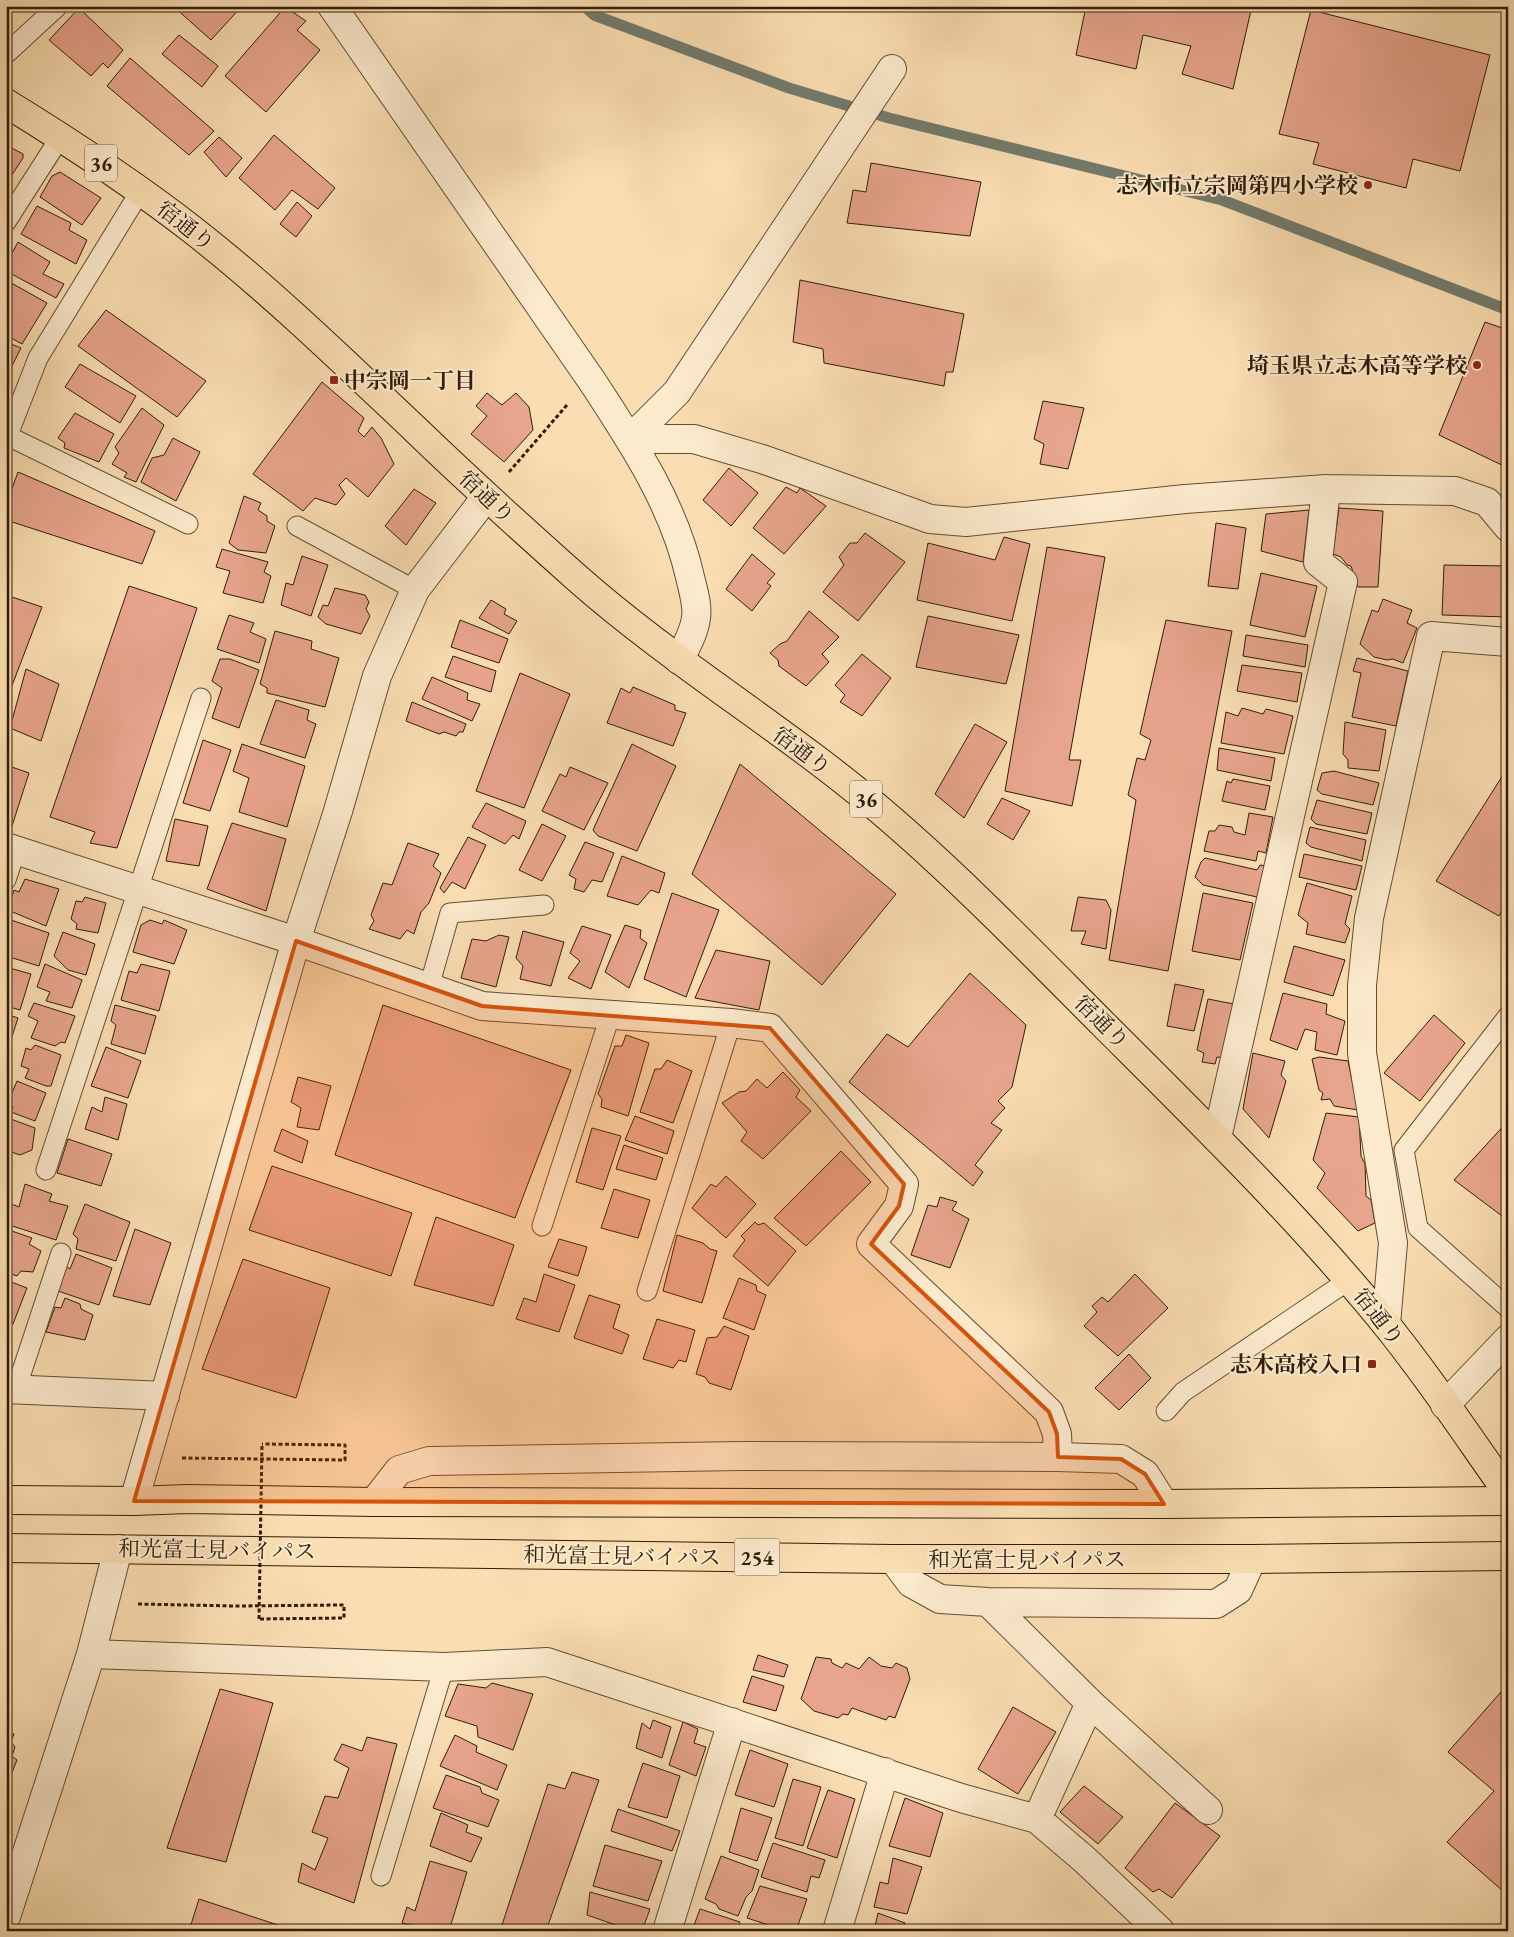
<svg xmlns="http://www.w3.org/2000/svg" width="1514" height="1937" font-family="'EB Garamond','Noto Serif JP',serif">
<rect width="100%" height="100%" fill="#fadeb2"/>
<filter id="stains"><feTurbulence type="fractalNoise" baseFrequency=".004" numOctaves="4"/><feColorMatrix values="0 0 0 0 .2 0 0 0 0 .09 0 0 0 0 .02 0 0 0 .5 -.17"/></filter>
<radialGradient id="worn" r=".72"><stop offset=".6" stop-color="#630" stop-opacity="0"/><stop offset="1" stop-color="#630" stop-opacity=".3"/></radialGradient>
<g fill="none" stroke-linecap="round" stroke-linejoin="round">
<path stroke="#737b6d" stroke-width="11" d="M584,6L594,15L789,88L889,118L1222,200L1508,310"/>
</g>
<path fill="#e8a58d" stroke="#321c08" d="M173,6H242L211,40Z
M1086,6H1252L1233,89L1182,74L1191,46L1143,35L1136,69L1076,55Z
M285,7L306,21L297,30L320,50L266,112L225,76Z
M79,8L123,50L108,68L103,63L91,76L49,40Z
M1311,10L1490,55L1460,171L1413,159L1406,188L1313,164L1319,143L1279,134Z
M179,35L218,66L202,87L162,54Z
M130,58L214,131L189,155L107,86Z
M274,135L335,188L318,209L292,190L275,210L239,178Z
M219,137L242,158L226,177L204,152Z
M6,145L23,154V158L6,184Z
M871,163L981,182L970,236L847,223L853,190L866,192Z
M60,172L101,198L82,225L40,197L52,176Z
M297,202L312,216L296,237L280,224Z
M37,206L71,223L69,230L87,240L76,264L21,234Z
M18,242L50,262L43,274L64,284L56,298L6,271V264Z
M6,280L47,303L22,344L6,335Z
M800,280L964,314L953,372H946L944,386L824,363L823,349L793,342Z
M106,310L206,381L177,417L78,346Z
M1485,322L1508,330V468L1439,435Z
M6,342L21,348L6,378Z
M80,364L136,396L120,423L65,387Z
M322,382L364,418L358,431L364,437L372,427L381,438L394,464L368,497L346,478L339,485L345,494L336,505L315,498L303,511L253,474Z
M487,393L502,405L516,393L529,407L533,430L504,462L471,434L487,416L476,406Z
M1043,401L1084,408L1068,469L1040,464L1044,444L1034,439Z
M142,408L164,425L136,482L124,477L127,473L112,464L119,453L115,447Z
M75,413L114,434L99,462L64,448L65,443L58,438Z
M173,438L200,452L176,501L141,482L152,458L164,455Z
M729,468L758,493L731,526L703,500Z
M18,472L155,531L142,564L6,520V505Z
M786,487L797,493L800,488L826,506L784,554L753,528Z
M414,489L436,503L406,545L385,526Z
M244,496L261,503L258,510L267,516V521L275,526L266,553L238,550L229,543Z
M1339,508L1383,511L1378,587H1358L1351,566L1347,565L1341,557L1333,554Z
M1309,510L1303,562L1261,551L1266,514Z
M1216,523L1246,528L1238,589L1208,586Z
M865,533L905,562L858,621L823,592L844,565L839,557L850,543H857Z
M1004,537L1030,544L1012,621L917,600L928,543L995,560Z
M1047,547L1105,557L1069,760H1081L1072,806L1005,791Z
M222,549L268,562L264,572L271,576L263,603L223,593L230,571L216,567Z
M752,554L775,574L767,583L771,586L752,611L726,589Z
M302,556L328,565L311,616L281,605L286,583L293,585Z
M1444,565L1508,566V617L1442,615Z
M1261,573L1317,586L1305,637L1250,625Z
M129,586L197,608L117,848L90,843L95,832L50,817Z
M335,588L365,595L369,602L366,609L370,616L361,634L326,624L318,617L323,605L328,606Z
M6,595L42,607L8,696L6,695Z
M1383,599L1412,610L1407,623L1417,628L1403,663L1393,659L1387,660L1374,657L1360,644L1372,610L1378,612Z
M491,600L506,609L504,614L517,621L509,634L479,618Z
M809,611L839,637L822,654L829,662L806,686L779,666L778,660L770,653L780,644L787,641Z
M229,615L254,623L250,632L266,639L259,663L217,649Z
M928,616L1019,635L1006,684L916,667Z
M460,620L508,639L499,663L451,647Z
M1166,620L1232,631L1168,971L1109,960L1136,800L1128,795L1137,758L1145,760L1151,740L1140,734Z
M275,631L312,641L311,649L339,658L325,707L267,693V688L260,684Z
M1246,635L1308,645L1305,667L1243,656Z
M862,654L891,678L862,716L840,702L845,695L835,685Z
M453,656L496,671L491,692L445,677Z
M1357,658L1408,671L1396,726L1352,717L1361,673L1353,671Z
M220,659H230L259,670L239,728L212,718L222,688L212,681Z
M1242,665L1302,673L1297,702L1237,691Z
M26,669L59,684L41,741L10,728Z
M520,673L570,694L524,808L476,791Z
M432,677L468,693L467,700L480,704L472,721L422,699Z
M633,687L675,705V710L686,713L673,746L607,723L621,688L630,693Z
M276,700L309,710L307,720L316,724L305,758L260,744Z
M412,702L466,724L463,732H459L456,736L444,732L439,734L406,721Z
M1242,708L1263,714L1266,709L1293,716L1284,754L1221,743L1226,712L1238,716Z
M1345,722L1386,730L1379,771L1348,768V760L1343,754Z
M975,724L1007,742L964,818L935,794Z
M203,740L231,750L210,811L183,803Z
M242,744L305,766L287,827L239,812L249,778L233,771Z
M632,744L676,766L637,851L598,836L593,830Z
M1219,748L1275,758L1271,781L1217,770Z
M740,764L896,894L822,985L692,874Z
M6,765L29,773L12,826L6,824Z
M570,767L608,783L584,830L542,811L560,774L566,777Z
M1508,767V901L1499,916L1436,881Z
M1334,771L1379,783L1373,805L1322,794L1317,790L1322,773Z
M1233,779L1270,786L1265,810L1222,801L1227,781L1231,783Z
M1002,798L1030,811L1013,840L987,824Z
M1317,800L1372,813L1367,834L1316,824L1311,819Z
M486,803L526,821L519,839L513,835L505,844L472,827Z
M1249,813L1273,817L1266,853L1258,851L1256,861L1204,851L1209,831H1215L1219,825L1232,827L1234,832L1245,835Z
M175,819L208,826L199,866L166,861Z
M232,823L286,839L266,911L207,889Z
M542,824L566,836L542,881L519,870Z
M1310,827L1366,840L1362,861L1311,847L1306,843Z
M468,837L486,845L465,889L452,882L444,893L440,888Z
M585,842L614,853L602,882L592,880L584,892L574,889L576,879L569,875Z
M408,843L439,854L433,866L441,873L429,903L421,912L414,934L407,930L400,939L369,929L374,921L371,915L383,883L392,885Z
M1304,854L1362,866L1356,890L1299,877Z
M622,856L665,873L659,893L651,890L638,905L607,896Z
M1205,858L1257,870L1260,865L1266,866L1257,897L1203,885L1195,877L1201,862Z
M25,879L59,889L46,926L8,910L14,890L19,892Z
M1307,883L1352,896L1345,924L1350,929L1345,943L1306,934L1308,923L1298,915Z
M672,893L719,910L686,997L644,979Z
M1203,893L1253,903L1240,960L1192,951Z
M85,897L106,903L98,933L76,929L77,924L71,919L76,901L82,902Z
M1078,897L1106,900L1111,910L1106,949L1081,944L1086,931H1071Z
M11,920L49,933L39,966L6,956V933Z
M150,920L162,924L164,920L187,930L174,964L133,952L141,925Z
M625,925L641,930L640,938L647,943L629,988L605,972Z
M582,926L611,935L591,989L568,978L580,961L570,953Z
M523,931L564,942L551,986L520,979L523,966L516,958Z
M63,932L95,944L86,975L68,970L54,956Z
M499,935L509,937L496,987L461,978L472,939L486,941Z
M1294,946L1345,960L1333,996L1284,982Z
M716,950L770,961L759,1010L695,998Z
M45,964L82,980L72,1008L46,1001L50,992L37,987Z
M141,964L170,971L159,1011L121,1000L129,971L137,973Z
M6,967L31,974L20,1010L6,1006Z
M970,973L1026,1025L1012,1087L998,1101L1005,1108L991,1123L1002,1130L975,1165L983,1172L973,1186L849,1082L887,1034L908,1047Z
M1175,984L1204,990L1194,1031L1167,1026Z
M1283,993L1327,1004L1326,1014L1345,1021L1337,1055L1315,1050L1317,1032L1305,1029L1297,1050L1270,1040Z
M1208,999L1234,1004L1223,1058L1217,1057L1215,1064L1202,1062L1204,1053L1197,1050Z
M34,1003L75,1016L65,1043L61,1042L55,1046L31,1038L38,1021L28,1016Z
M115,1005L156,1016L145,1054L111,1044L116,1025L111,1021Z
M383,1005L571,1070L515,1218L335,1155Z
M6,1014L18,1018L7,1052H6Z
M1434,1015L1465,1043L1420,1101L1384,1073Z
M626,1035L649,1043L628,1116L601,1107L602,1099L598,1094L615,1046H622Z
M35,1045L61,1055L51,1086H46L25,1078L29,1069L21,1066L26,1048L31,1050Z
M106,1047L141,1061L128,1098L91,1086Z
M1253,1053L1285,1061L1281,1075L1286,1081L1269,1138L1243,1109Z
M1319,1057L1348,1061L1358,1110L1334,1106L1330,1099L1321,1100L1323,1093L1319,1090L1312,1059Z
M667,1060L692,1071L673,1123L640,1112L655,1069H661Z
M783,1072L800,1090L796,1097L811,1111L763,1159L741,1141L747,1132L722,1103L739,1092L746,1091L757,1079L767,1088Z
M298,1077L331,1086L319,1130L297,1127L301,1108L291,1102Z
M17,1081L46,1093L35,1121L11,1112L13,1107L9,1100Z
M105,1097L127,1104L118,1140L85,1129L92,1107L102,1112Z
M1326,1113L1359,1117L1361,1156L1365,1164L1366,1196L1371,1200L1375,1223L1358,1231L1317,1188L1325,1173L1313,1160Z
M635,1116L674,1131L667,1154L625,1140Z
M8,1118L35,1128L32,1150L20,1155L6,1150V1123Z
M1508,1121V1218L1506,1219L1454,1180Z
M592,1128L621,1136L603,1190L576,1182Z
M282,1129L308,1141L302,1163L274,1151Z
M68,1139L112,1154L101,1186L57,1173Z
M624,1145L663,1158L656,1180L616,1169Z
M841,1151L871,1182L806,1246L774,1218Z
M272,1166L412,1213L391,1276L249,1230Z
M726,1176L756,1204L726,1238L692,1208L711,1184L716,1187Z
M25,1184L52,1194L49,1201L68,1206L56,1240L6,1224V1212L9,1203L19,1207Z
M614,1189L650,1200L638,1238L601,1228Z
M940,1197L957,1202L952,1210L969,1219L950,1268L911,1255L928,1205L937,1207Z
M85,1204L130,1222L116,1261L76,1249L78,1239L73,1234Z
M436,1217L514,1245L493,1306L414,1285Z
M755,1222L758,1225L764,1223L796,1251L768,1286L733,1256L745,1240L741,1236Z
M6,1229L32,1238L29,1244L41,1251L33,1272L21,1271L17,1276L6,1272Z
M135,1229L171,1243L150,1305L113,1296Z
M677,1235L703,1243L710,1249L717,1251L702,1303L663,1291Z
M559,1239L587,1247L578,1276L548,1267Z
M76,1254L112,1268L99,1305L58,1291L65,1266L70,1269Z
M243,1259L330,1288L296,1398L202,1369Z
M544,1274L575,1285L559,1332L516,1319L524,1298L536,1302Z
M1135,1274L1168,1308L1118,1356L1084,1326L1097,1312L1092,1306L1102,1297L1108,1302Z
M739,1278L756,1285L757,1291L766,1295L754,1330L723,1318Z
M6,1280L27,1288L13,1324L6,1321Z
M589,1295L620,1305L613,1328L629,1335L622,1354L574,1338Z
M65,1298L80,1304L81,1309L93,1315L85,1340L46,1332L55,1307L61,1308Z
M657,1319L695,1330L686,1362L679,1360L673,1368L643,1359Z
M724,1326L749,1336L731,1390L709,1383L705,1377L696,1374L707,1338L717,1337Z
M1129,1354L1151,1378L1119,1410L1095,1388Z
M758,1655L788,1665L784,1677L753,1670Z
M816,1657L831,1659L832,1663L842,1668L846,1663L859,1669L869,1657L881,1666L892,1668L896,1663L907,1668L910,1679L895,1718L889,1716L886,1720L852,1708L848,1715L843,1714L838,1718L814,1711L801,1699Z
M752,1676L784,1686L776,1711L743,1702Z
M492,1683L533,1694L513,1750L478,1737L477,1726L445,1716L458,1684L486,1688Z
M220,1689L273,1703L226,1862L167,1848Z
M1501,1692L1508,1698V1887L1504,1892L1447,1842L1494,1791L1448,1752Z
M1013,1707L1056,1732L1018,1794L978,1769Z
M653,1720L671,1727L662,1758L636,1748L642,1723L650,1729Z
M683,1722L698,1729L694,1743L706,1747L696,1776L669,1765Z
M6,1731L14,1734L11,1742L15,1747L12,1756L17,1760L7,1785Z
M455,1735L477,1746L476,1752L507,1765L497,1790L440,1766Z
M367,1737L397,1744L354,1903L298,1882L302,1863L315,1870L328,1838L312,1832L325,1796L338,1798L349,1768L334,1760L342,1744L362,1751Z
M750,1750L788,1764L774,1807L735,1795Z
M643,1763L680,1776L667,1818L628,1807Z
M572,1772L599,1780L546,1931H500L548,1784L565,1789Z
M446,1775L480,1787L482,1793L499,1800L488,1827L433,1808Z
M793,1779L821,1787L803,1846L775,1838Z
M1084,1786L1123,1817L1098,1844L1060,1812Z
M828,1790L855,1799L837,1858L807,1848Z
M905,1798L943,1813L930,1857L889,1846Z
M1175,1803L1220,1836L1172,1898L1159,1889L1153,1892L1125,1868Z
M741,1808L772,1818L757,1861L729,1852Z
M618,1809L680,1831L672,1851L611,1831Z
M441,1813L468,1825L466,1832L482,1838L471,1862L430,1846Z
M773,1843L825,1860L819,1878L811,1876L807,1892L761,1877Z
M605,1845L662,1861L648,1901L593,1886Z
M721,1856L759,1870L752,1891L746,1897L738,1916L719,1909L716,1904L705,1899Z
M893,1858L922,1867L907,1914L874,1907L880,1882L888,1884Z
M430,1861L467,1872L449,1931H434L402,1923L407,1907L415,1911Z
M760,1886L807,1899L796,1931H787L747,1918Z
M590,1892L650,1909L642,1931H633L587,1915Z
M199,1899L293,1930L189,1931Z
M700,1909L740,1922L737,1931H692Z
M878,1913L905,1923L902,1931H874Z"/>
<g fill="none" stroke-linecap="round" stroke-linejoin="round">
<defs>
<path id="service" d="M6,54L58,6
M6,222L61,136
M8,436L188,524
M6,440L38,358L141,190
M297,526L415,590
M6,880L16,850
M429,987L450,913L544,905
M1508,1016L1404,1150L1418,1228L1508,1308
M46,1170L201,698
M542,1226L610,1016
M647,1291L731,1023
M16,1389L61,1253
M1166,1411L1183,1392L1349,1280
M381,1876L444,1667"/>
<path id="minor" d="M332,6L592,381C632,442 674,505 690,577C693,590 698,605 696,618C694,633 686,647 679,660
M630,439H694L762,459L930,519L966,522L1185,499L1326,489L1455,491L1487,502L1508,527
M630,439L677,392L892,69
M6,847L296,941L482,1006L731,1023L770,1028L904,1184L899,1206L871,1244L1049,1412L1057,1434L1058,1457
M1217,1138L1343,582L1318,562L1326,489
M1386,1324L1393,1243L1362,1053V985L1369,918L1431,636L1508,642
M6,1389L165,1396
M1445,1405L1508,1339
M134,1501L296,941L338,811L377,676L415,590L486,497
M374,1502L399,1470L429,1461L741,1456L1058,1457L1121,1459L1145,1474L1164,1504
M893,1559L911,1583L940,1599L988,1602L1216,1604L1238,1590L1252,1559
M988,1602L1090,1703L1037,1819
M91,1654L444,1667L547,1662L961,1798L1037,1819L1085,1860L1160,1931
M1090,1703L1208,1810
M6,1917L91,1654L118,1549
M667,1931L732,1722
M837,1931L885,1772"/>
<path id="primary" d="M6,103C71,143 134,184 194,231C273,293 344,362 417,431C469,481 523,530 577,578C672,662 783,728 880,810C959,877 1031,952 1104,1025C1199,1120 1295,1214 1380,1317C1426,1373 1466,1434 1508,1493"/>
<path id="trunk" d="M6,1500L134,1501L187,1499L374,1502L1164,1504L1508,1501
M6,1548L893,1559H1252L1508,1556"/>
</defs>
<use href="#service" stroke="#644c32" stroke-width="21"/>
<use href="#minor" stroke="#644c32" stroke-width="30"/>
<use href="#primary" stroke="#321c08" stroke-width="30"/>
<use href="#trunk" stroke="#321c08" stroke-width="30"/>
<path stroke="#321c08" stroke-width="3" stroke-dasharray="4 2.5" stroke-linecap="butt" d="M509,472L567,405
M182,1458L345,1460V1445L262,1444
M138,1604L235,1606L344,1605V1618L259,1619"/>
<use href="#service" stroke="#fceacd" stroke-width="19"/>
<use href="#minor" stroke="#fceacd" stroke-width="28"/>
<use href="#primary" stroke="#fadeb2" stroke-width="28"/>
<use href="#trunk" stroke="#fadeb2" stroke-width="28"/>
<path stroke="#321c08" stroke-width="3" stroke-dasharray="4 2.5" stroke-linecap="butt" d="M259,1619L262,1444"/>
</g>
<path fill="#d6530c" fill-opacity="0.2" stroke="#d6530c" stroke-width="4" stroke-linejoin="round" d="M296,941L482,1006L770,1028L904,1184L899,1206L871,1244L1049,1412L1057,1434L1058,1457L1121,1459L1145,1474L1164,1504L134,1501Z"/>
<g fill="#8f2418" stroke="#fceacd" stroke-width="2">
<circle cx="1368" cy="185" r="5"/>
<circle cx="1477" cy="365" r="5"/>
<rect x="329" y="375" width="10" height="10" rx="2.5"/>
<rect x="1367" y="1359" width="10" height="10" rx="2.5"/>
</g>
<g text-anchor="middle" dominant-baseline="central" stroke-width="4" stroke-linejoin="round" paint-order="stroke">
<g fill="#fceacd" stroke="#6f5a43" stroke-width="1">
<rect x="85" y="144.5" width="32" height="37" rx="4"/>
<rect x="850" y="780.5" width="32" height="37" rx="4"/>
<rect x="734.5" y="1538.5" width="45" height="37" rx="4"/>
</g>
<g font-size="21" font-weight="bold" fill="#321c08">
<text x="101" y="163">36</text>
<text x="866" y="799">36</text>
<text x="757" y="1557">254</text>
</g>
<g font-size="22" font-weight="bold" fill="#321c08" stroke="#fceacd" text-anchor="end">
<text x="1358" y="185">志木市立宗岡第四小学校</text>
<text x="1467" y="365">埼玉県立志木高等学校</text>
<text x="344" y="380" text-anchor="start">中宗岡一丁目</text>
<text x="1362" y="1364">志木高校入口</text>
</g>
<g font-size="22" fill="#321c08" stroke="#fceacd">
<text transform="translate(186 226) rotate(38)">宿通り</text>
<text transform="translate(487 497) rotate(43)">宿通り</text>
<text transform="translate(802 751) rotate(37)">宿通り</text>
<text transform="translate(1102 1022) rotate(45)">宿通り</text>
<text transform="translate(1379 1317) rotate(52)">宿通り</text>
<text transform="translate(217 1550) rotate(1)">和光富士見バイパス</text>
<text transform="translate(622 1556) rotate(1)">和光富士見バイパス</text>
<text x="1027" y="1559">和光富士見バイパス</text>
</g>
</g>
<rect width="1514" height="1937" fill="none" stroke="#fadeb2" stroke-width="25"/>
<rect x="8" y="8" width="1499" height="1922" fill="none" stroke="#321c08" stroke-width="2.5"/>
<rect x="12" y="12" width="1489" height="1912" fill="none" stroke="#321c08"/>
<rect width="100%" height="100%" filter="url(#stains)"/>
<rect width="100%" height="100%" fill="url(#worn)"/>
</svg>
